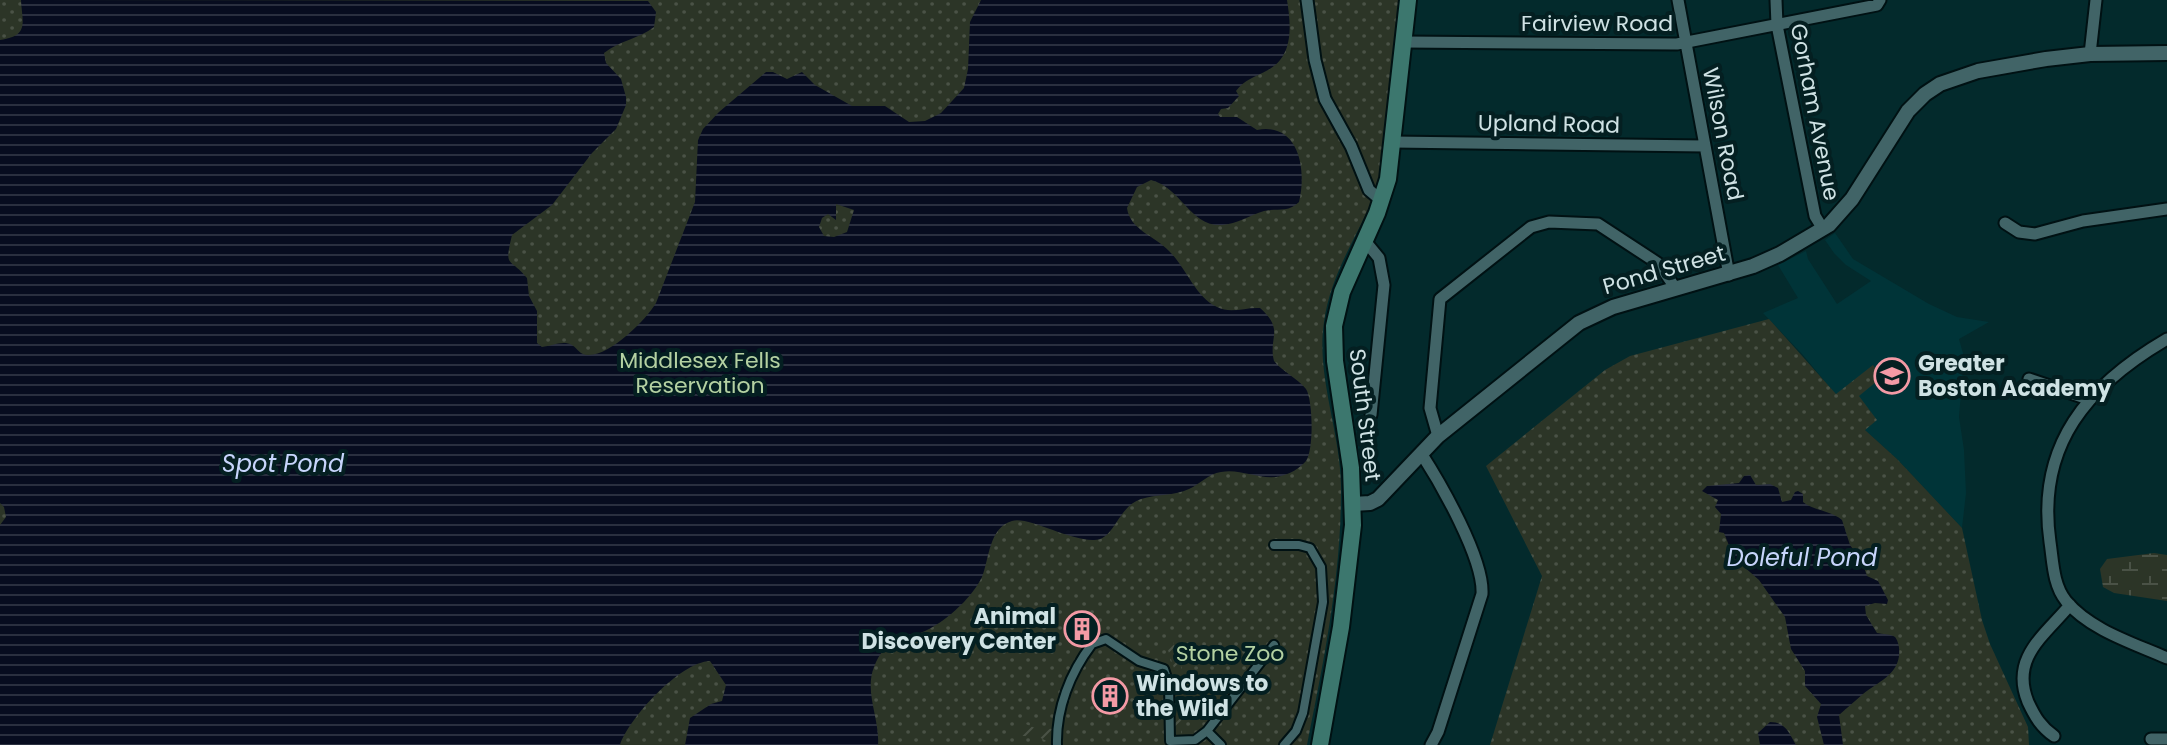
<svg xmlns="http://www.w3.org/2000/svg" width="2167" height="745" font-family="Poppins,sans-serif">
<defs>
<pattern id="wetland-marsh" width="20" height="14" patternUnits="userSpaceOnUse" patternTransform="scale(2)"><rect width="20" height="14" fill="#2c3527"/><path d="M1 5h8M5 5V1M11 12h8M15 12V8" fill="none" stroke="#4a5246"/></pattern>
<pattern id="park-dots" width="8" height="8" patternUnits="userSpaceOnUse" patternTransform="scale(2)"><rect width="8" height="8" fill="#2c3527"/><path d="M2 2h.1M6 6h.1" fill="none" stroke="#4a5246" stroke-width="1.8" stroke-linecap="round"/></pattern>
<pattern id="garden-furrows" width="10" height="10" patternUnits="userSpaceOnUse" patternTransform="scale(2)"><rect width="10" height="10" fill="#2c3527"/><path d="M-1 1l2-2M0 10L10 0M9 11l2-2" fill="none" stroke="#4a5246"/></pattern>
<pattern id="water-rules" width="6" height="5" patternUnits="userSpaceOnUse" patternTransform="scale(2)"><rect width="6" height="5" fill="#070c1f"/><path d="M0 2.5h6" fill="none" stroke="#2a2f3f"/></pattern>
</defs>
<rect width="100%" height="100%" fill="#032a2c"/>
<path fill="#003438" d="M1835,233L1853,259L1929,304L1957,317L1989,322L1959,339L1964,357L1959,417L1964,450L1966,493L1962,528L1897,459L1865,430L1803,355L1763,313L1798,298L1778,265L1806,251L1808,259L1837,304L1871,281L1846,265L1834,253L1825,240Z"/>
<path fill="url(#wetland-marsh)" d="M2154,553L2167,555V601L2114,593L2103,587L2100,569L2107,559Z"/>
<path fill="url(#park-dots)" d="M0,0H1401L1382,175C1366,225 1331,268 1324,322C1316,376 1340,430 1341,485C1342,572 1324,660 1307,745H0Z
M1769,319L1836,394L1873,365L1882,377L1859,396L1877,420L1865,430L1897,459L1962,528L1982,620L1990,644L2028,727L2029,745H1490L1542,576L1486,466L1605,370L1630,356Z"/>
<path fill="url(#garden-furrows)" d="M1172,638L1183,673L1181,737L1173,734L1176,674L1165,641Z
M1021,722L1035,728L1054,729V745L1037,736H1016Z"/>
<path fill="url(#water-rules)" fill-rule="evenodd" d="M21,0L648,1L656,12L654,27C639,39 620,40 604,53L606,63L621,79L626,97V105L616,129L592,153L552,205L512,235C504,269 509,256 527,278L529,296L537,311V343L542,347C552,346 563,340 572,345C578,349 580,355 588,355C610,356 646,320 656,303L695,202L698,140L703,129L719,112L766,72H773L787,79L802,72L815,85L852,106H885L909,122L925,121L941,113L964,88L968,69L970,22L981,0H1287C1291,25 1294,56 1268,70C1255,77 1244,80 1236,91L1239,96L1228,108L1221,109L1218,114L1220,117H1237L1257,130C1299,122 1307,170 1299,202C1288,213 1277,208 1264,211C1250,215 1237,224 1222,225C1190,227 1181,187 1151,180L1137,187L1127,208C1130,230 1155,236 1169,251C1186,267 1195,297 1217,307C1231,314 1245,307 1260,308C1285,330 1268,337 1274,361C1283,372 1297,378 1306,389C1313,400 1314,450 1306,461C1300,468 1290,474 1281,476C1261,481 1241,468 1221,472C1208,474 1200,484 1189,489C1174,496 1157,494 1141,499C1117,507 1115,540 1094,540C1069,541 1028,516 1012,521C989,527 989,560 982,577C977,587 971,594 964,602C953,613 940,624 925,631C902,641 885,638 874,667C864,692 880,719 878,745H685L690,718L711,704L722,701L726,685L710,661C680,662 629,718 620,745H0V525L6,517L4,507L0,503V40C30,36 22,22 21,0ZM836,204L854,210L847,232L834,237L824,236L819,227L822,218L828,214L836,220Z
M1750,475L1756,485L1770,484L1778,488L1782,502L1791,500L1795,492L1798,491L1803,494V502C1814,511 1830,510 1842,520L1850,545L1862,562L1867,576L1878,581L1888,600L1887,604L1875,603L1865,606L1866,615L1877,633C1882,634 1891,634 1895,637C1897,639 1899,645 1899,648C1902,674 1877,682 1863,694C1855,701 1847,708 1839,715L1843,745H1824L1817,717L1821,704L1805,686V671L1791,649L1785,617L1759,580L1734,558L1724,533L1719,532L1721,514L1715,507L1718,500L1702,491L1707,486L1739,483L1744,476Z
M1770,722C1786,722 1789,733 1796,745H1760L1758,733Z"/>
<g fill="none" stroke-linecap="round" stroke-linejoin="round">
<defs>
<path id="pedestrian" d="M1274,545H1299L1310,548L1321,567L1323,602L1303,713L1296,731L1284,745
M1207,731L1274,645
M1057,745C1056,709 1070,673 1092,644L1106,639L1139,661L1164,669L1169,684L1170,741L1195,740L1207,731L1221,745"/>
<path id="minor" d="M1307,0L1315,60L1325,99L1351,146L1369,190L1382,201
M1678,0L1729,275
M1776,0L1777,25L1815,216L1823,229
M1404,42L1677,44L1877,5L1880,0
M2090,54L2096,0
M1393,142L1705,146
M2005,223L2019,232L2035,234L2083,221L2167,209
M1365,241L1379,258L1384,285L1371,415
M2167,339C2088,385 2036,445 2050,542C2053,562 2053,585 2066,601C2090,630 2133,643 2167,658
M2029,379L2088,399
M1438,436L1430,408L1440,299L1531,227L1549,222L1598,224L1659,264L1676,289
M1421,453C1441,484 1484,559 1482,594L1438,732L1431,745
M2054,736C2041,727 2035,717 2028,702C2010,658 2044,636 2070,605
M2151,739H2167"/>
<path id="tertiary" d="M1353,504L1370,503L1378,499L1438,436L1579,323L1613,307L1753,266L1780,254L1829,225L1852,199L1908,111L1925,94L1940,84L1978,71L2046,59L2090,54L2167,53"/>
<path id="secondary" d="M1320,745L1341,627L1353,525L1351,468L1335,361L1334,326L1342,292L1377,213L1388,179L1408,0"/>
</defs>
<use href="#pedestrian" stroke="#001113" stroke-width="12"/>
<use href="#minor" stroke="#001113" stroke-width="15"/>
<use href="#tertiary" stroke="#001113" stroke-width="18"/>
<use href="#secondary" stroke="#001113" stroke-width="20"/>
<use href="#pedestrian" stroke="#416467" stroke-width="8"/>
<use href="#minor" stroke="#416467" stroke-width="11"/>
<use href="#tertiary" stroke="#416467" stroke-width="14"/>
<use href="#secondary" stroke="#3c776e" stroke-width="16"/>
</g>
<defs>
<symbol id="school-ring" viewBox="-11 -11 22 22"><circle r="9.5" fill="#041f21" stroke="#f49aa5" stroke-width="1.5"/><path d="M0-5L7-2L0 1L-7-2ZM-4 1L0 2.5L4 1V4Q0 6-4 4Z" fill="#f49aa5"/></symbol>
<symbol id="building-ring" viewBox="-11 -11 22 22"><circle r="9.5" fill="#041f21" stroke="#f49aa5" stroke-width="1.5"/><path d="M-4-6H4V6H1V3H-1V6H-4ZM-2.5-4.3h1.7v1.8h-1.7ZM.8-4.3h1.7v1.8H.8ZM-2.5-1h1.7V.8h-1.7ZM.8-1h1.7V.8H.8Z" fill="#f49aa5"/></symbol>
</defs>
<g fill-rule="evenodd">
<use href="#school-ring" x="1872" y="356" width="40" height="40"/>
<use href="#building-ring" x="1062" y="609" width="40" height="40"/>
<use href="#building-ring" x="1090" y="676" width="40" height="40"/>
</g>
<g text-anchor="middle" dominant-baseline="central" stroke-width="8" stroke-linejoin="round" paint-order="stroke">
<g font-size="22" fill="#cfe2e4" stroke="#041f21">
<text x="1597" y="23">Fairview Road</text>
<text transform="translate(1815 112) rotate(79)">Gorham Avenue</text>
<text transform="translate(1549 124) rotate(1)">Upland Road</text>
<text transform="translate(1723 134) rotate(79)">Wilson Road</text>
<text transform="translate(1664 270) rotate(-16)">Pond Street</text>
<text transform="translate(1365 415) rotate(83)">South Street</text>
</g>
<g font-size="22" fill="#b4d1a2" stroke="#041f21">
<text x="700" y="360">Middlesex Fells<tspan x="700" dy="25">Reservation</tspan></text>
<text x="1230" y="653">Stone Zoo</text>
</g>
<g font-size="22" font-weight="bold" fill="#cfe2e4" stroke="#041f21" text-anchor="start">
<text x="1918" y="363">Greater<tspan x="1918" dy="25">Boston Academy</tspan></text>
<text x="1056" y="616" text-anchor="end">Animal<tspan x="1056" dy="25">Discovery Center</tspan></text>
<text x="1136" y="683">Windows to<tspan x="1136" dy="25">the Wild</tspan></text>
</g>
<g font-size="24" font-style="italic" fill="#c7d5fc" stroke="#041f21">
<text x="283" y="463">Spot Pond</text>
<text x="1802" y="557">Doleful Pond</text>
</g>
</g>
</svg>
